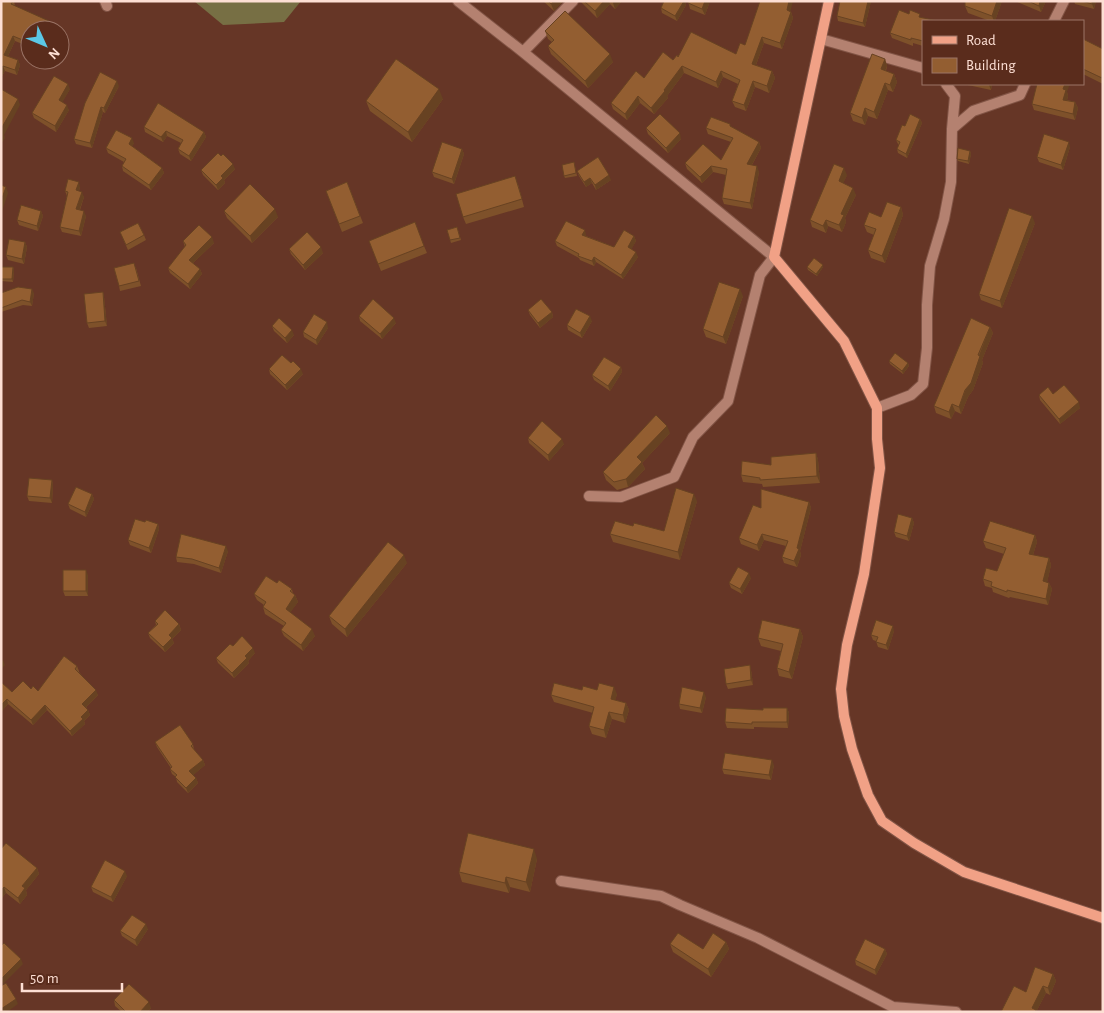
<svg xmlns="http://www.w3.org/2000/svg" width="1104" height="1013" font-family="'Alegreya Sans',sans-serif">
<rect width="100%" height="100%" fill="#663626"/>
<path fill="#776f44" d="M194,1H301L284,22L223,25Z"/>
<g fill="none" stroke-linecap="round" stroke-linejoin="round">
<defs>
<path id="street" d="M105,1L107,6
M458,1L523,52L774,257L760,275L728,401L693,437L674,477L621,497L589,496
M1054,21L1064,1
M821,39L923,68
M523,52L573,1
M946,84L955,96L952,129
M877,408L911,395L923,384L927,348V305L930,266L944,219L951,182L952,129L973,111L1020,95L1025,84
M561,881L661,896L680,905L758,938L893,1007L956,1012"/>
<path id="secondary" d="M829,1L774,257L844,341L877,408V439L880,468L864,574L847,645L841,689L844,716L852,749L868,795L882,821L914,843L964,872L1103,918"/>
</defs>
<use href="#street" stroke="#815445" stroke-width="12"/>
<use href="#secondary" stroke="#815445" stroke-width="12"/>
<use href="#street" stroke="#b48170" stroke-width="10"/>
<use href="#secondary" stroke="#f1a186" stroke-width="10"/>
</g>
<path fill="#7e512a" d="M1,1H14L15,6L51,26L30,30V47L15,41L8,56L18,60L20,65L17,75L5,71L1,78Z
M543,1H563L554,11Z
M580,1H622L615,9L610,4L597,18Z
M664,1H685L686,5L677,21L662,13L661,8Z
M688,1H710L705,15L690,9Z
M840,1H871L865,27L838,21L837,16Z
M1002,1L995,21H990L968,13L965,6Z
M1015,1H1046L1041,12Z
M1074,1H1096L1094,9L1075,4Z
M791,12L793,18L782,49L764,43L756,65L772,71L775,78L769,93L755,87L746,111L735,107L732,101L738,84L723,77L718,88L684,73L667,96L668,98L654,114L640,103L627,120L613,109L611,103L644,78L678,57L736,54L745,45Z
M923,21V46L913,43V46L892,38L890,33Z
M545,31L613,62L588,88L551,54L548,46L552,42L548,39Z
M1083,39L1103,49V84L1083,74Z
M885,59L887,66L886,71L894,74L897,82L893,92L888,90L877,119L868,116L865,125L853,121L850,113Z
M963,84H992L991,90Z
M119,86L105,113L103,112L92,148L76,144L74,139Z
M70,89L62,102L69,110L56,132L34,118L32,113Z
M1067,92L1068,96L1067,100L1075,102L1078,108L1075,120L1034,110L1032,104Z
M443,99L412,142L370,111L366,101Z
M920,119L922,123L907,158L898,153L897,149L899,145L898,144L896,140L905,126Z
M144,127L204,132L206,137L191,161L180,154L178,149L181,143L167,136L163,142L145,132Z
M732,127L759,142L761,148L752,165L759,172L752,209L724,204L722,198L726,175L713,172L702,183L687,169L685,163L721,160L731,142L708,134L706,128Z
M646,128L681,139L668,153L648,134Z
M134,143L132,146L162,168L164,173L151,190L123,171L122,166L124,162L108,153L106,148Z
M1070,147L1063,170L1039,162L1037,157Z
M462,149L464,154L454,184L434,177L432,172Z
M970,151L971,154L969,164L958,161L957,159Z
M221,156L235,169L224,180L225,183L218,190L203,175L201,170Z
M574,162L577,176L565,178L564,176Z
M577,171L611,180L596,190L592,183L586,187L579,176Z
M847,175L843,183L856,195L845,218L846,222L842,232L828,226L826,233L812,227L810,220Z
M347,182L363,223L342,232L326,191Z
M518,184L524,207L466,224L463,217Z
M80,187L79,191L84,197L80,210L86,216L81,236L62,232L60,227L67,196L65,191Z
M901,207L903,215L885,263L871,258L868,250L874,235L867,232L864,225Z
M41,211L43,216L38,231L19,225L17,220Z
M224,211L278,217L252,243L227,218Z
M1035,223L1002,308L981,300L979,294Z
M457,227L461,240L451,243L447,230Z
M120,232L144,235L146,240L128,250Z
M586,235V236L614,247L634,236L636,241L631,249L638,257L623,279L596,262L594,266L580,260L579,258L557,246L555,241Z
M183,241L214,243L193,263L200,269L202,274L190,289L170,273L168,268L185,247Z
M369,241L424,246L427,253L381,271Z
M25,242L27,247L24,264L8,260L6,255Z
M289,249L323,253L305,270L291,254Z
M1,267H13L14,270L13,282L1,281Z
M807,267H823L817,276L808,270Z
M136,268L141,286L120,291L119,286Z
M103,292L104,297L107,326L89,328L87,323Z
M1,293H34L32,306L23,305L1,312Z
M743,296L726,344L706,337L703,329Z
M528,310L552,312L553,317L540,328L530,315Z
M359,316L396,323L382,339L360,321Z
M592,321L582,338L568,330L567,325Z
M272,326L294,335L287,343L274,331Z
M990,327L993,333L982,360L983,363L973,390L968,397L961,414L955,411L951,419L936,413L934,406Z
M328,328L317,345L304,337L303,332Z
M889,361L908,363L909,366L903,374L890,364Z
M621,367L622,372L610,391L594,380L592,375Z
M269,369L303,374L287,390L270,374Z
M1053,394L1080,408L1060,424L1040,400L1039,395Z
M670,433L642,463L645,469L628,487L617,490L606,480L603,472Z
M528,438L564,444L549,461L529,443Z
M816,453L818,460L820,483L763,487L762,484L743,482L741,475L771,465Z
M52,480L53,485L52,503L29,501L27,496Z
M92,494L94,499L86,517L70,509L68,504Z
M697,501L680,560L613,542L610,534L633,526L664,531Z
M809,502L811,508L800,551L801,555L797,567L784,563L782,557L786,546L764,540L759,551L741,544L739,538L761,508Z
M912,518L914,523L909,541L896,537L894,532Z
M145,522L158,524L159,529L151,553L130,545L128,540Z
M1035,535L1037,542L1033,555L1049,558L1051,565L1047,582L1049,583L1052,589L1048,605L1010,597L1009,598L993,592L992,588L985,586L983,579L997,571L1004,554L986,548L983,541Z
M228,551L221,573L194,564L177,562L176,557Z
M407,563L347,637L332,624L329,616Z
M88,575V596H65L63,591Z
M751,578L742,594L731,588L729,583Z
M277,583L292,589L293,594L295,595L298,602L290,612L315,636L303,651L284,636L281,630L284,626L265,614L263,607L264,605L257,600L254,594Z
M155,621L179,624L181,630L172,639L174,643L165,652L150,638L148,633L156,625Z
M800,629L803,637L792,679L779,676L777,668L781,651L761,646L758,638Z
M894,631L888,650L878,647L876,641L873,640L871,635Z
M255,653L248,661L249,663L234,678L218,663L216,658Z
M77,666L79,671V672L98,695L86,707L88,710L90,715L84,721L85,724L72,736L47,710L33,725L8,704L1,712V682L12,692L31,689L38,691Z
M751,670L753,685L728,689L726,684Z
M582,690H597L617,694L615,700L626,703L629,710L625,723L612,719L606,738L592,734L589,726L593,713L554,702L551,695Z
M706,697L702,713L680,709L679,704Z
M787,708L789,713L788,728L754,727V729L727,728L725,722L763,710Z
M155,742L193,744L194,750L203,760L205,765L193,775L196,778L198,783L188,793L177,782L176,777L172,774L170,769L171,768L157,747Z
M774,765L771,780L724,774L722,769Z
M1,849L37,868L39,874L26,890L27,895L20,904L6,893L1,899Z
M537,859L530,892L510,887L509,893L462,882L459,872Z
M127,876L113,902L93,892L91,887Z
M148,929L137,946L122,936L120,931Z
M726,942L729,949L711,977L673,952L670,944L703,949Z
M885,949L887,954L876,975L856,965L855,960Z
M1053,974L1056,981L1050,995L1046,993L1036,1012L1026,992Z
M114,1000L151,1008L147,1012H122L115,1006Z"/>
<path fill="#674222" d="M554,1H563L554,11L551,4Z
M604,1H609L610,4L597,18L595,11Z
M614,1H622L615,9L613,3Z
M684,1H685L686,5L677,21L675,16Z
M705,1H710L705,15L702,9Z
M789,1H793L790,13L791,12L793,18L782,49L780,43Z
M868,1H871L865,27L863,23Z
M997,1H1002L995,21H994L992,16Z
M1040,1H1046L1041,12L1039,6Z
M1092,1H1096L1094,9L1092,4Z
M49,21L51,26L49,30H45Z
M13,36L15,41L6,60L4,55Z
M762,37L764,43L754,70L752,64Z
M610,54L613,62L588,88L585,81Z
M885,59L887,66L883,77L881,69Z
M18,60L20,65L17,75L15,70Z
M3,66L5,71L1,78V69Z
M682,66L684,73L667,96L668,98L654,114L651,108Z
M721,71L723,77L718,88L716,82Z
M772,71L775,78L769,93L767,86Z
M894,74L897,82L893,92L890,85Z
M117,81L119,86L105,113L104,108Z
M753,81L755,87L746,111L744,105Z
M885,83L888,90L877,119L874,112Z
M68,84L70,89L61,105L59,100Z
M989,84H992L991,90L989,85Z
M1065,84H1070L1067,92L1068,96L1066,106L1063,100V89Z
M439,89L443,99L412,142L408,132Z
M638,96L640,103L627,120L625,114Z
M18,99L20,105L4,135L5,138L1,144V129Z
M1075,102L1078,108L1075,120L1073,114Z
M67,105L69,110L56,132L55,126Z
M101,107L103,112L92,148L90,143Z
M865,108L868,116L865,125L862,118Z
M920,119L922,123L907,158L906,154Z
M166,131L167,136L163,142L161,137Z
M204,132L206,137L191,161L189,156Z
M680,133L681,139L668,153L666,148Z
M132,138L134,143L131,149L129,144Z
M759,142L761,148L749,170L747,164Z
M1069,142L1070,147L1063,170L1061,165Z
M462,149L464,154L454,184L452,179Z
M970,151L971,154L969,164L968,161Z
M233,164L235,169L224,180L225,183L218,190L216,185L221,176Z
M711,166L713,172L702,183L700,177Z
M757,166L759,172L752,209L750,203Z
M162,168L164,173L151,190L149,185Z
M844,168L847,175L841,188L839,181Z
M609,175L611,180L596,190L595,185Z
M590,178L592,183L586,187L584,182Z
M79,182L80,187L78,195L76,190Z
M6,187L8,193L1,214V201Z
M853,188L856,195L845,218L846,222L842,232L839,225L841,214Z
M82,192L84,197L78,214L76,209Z
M901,207L903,215L885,263L882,256Z
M275,209L278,217L252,243L250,236Z
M41,211L43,216L38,231L37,226Z
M84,211L86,216L81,236L79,231Z
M1032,216L1035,223L1002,308L1000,301Z
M826,220L828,226L826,233L823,226Z
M585,230L586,235L584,240L582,235Z
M634,236L636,241L630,252L628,247Z
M212,237L214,243L191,265L189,260Z
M25,242L27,247L24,264L22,259Z
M321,247L323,253L305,270L303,265Z
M636,252L638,257L623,279L621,275Z
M594,257L596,262L594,266L592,261Z
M823,265V267L817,276L816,274Z
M13,267L14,270L13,282L12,279Z
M200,269L202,274L190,289L188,284Z
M32,289L34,293L32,306L30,302Z
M740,289L743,296L726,344L723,337Z
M103,292L104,297L107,326L105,321Z
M552,312L553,317L540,328L538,323Z
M590,316L592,321L582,338L580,333Z
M394,318L396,323L382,339L380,334Z
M327,322L328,328L317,345L316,340Z
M990,327L993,333L982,360L983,363L973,390L968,397L961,414L959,407Z
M292,330L294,335L287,343L285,338Z
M908,363L909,366L903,374L902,371Z
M621,367L622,372L610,391L608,386Z
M301,369L303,374L287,390L285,385Z
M1079,402L1080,408L1060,424L1059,419Z
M952,404L955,411L951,419L949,412Z
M667,426L670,433L642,463L645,469L628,487L626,479L637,457Z
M562,439L564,444L549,461L548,455Z
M816,453L818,460L820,483L817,476Z
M52,480L53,485L52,503L50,498Z
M92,494L94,499L86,517L85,512Z
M694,494L697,501L680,560L678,552Z
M809,502L811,508L800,551L801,555L797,567L794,561L797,548Z
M912,518L914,523L909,541L907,536Z
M158,524L159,529L151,553L149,548Z
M762,534L764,540L759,551L757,545Z
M1035,535L1037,542L1031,561L1029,554Z
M226,546L228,551L221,573L219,568Z
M404,555L407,563L347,637L345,629Z
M1049,558L1051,565L1046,588L1043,581Z
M86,570L88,575V596L86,591Z
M749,573L751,578L742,594L740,589Z
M1049,583L1052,589L1048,605L1046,599Z
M295,595L298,602L288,616L286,609Z
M179,624L181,630L172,639L174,643L165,652L163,647L169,635Z
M893,626L894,631L888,650L886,645Z
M312,629L315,636L303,651L301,645Z
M800,629L803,637L792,679L789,672Z
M253,648L255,653L248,661L249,663L234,678L232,673L245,656Z
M3,660L5,665L1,669V662Z
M750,665L751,670L753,685L751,680Z
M614,687L617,694L614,706L611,699Z
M96,690L98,695L84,709L82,704Z
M704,692L706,697L702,713L700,708Z
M7,699L8,704L1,712V705Z
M626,703L629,710L625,723L623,715Z
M45,705L47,710L33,725L31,720Z
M787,708L789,713L788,728L787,722Z
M88,710L90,715L84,721L85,724L72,736L70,731L81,717Z
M609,712L612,719L606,738L604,730Z
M203,760L205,765L191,777L189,771Z
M772,760L774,765L771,780L769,775Z
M196,778L198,783L188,793L186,788Z
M534,849L537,859L530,892L526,882Z
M37,868L39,874L26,890L27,895L20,904L18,898L22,886Z
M125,871L127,876L113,902L111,897Z
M506,877L510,887L509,893L505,883Z
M4,887L6,893L1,899V890Z
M146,924L148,929L137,946L135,940Z
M726,942L729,949L711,977L708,969Z
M885,949L887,954L876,975L875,970Z
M21,959L23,964L3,984L1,979Z
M1053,974L1056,981L1050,995L1048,988Z
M1043,986L1046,993L1036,1012H1033L1032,1008Z
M16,999L18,1004L7,1012H1V1009Z
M149,1002L151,1008L147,1012H140Z"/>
<path fill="#935e31" stroke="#674222" d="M1,1H13L11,4L49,21L45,30H30V43L13,36L4,55L18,60L15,70L3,66L1,69Z
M548,1H554L551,4Z
M584,1H604L595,11Z
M664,1H684L675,16L661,8Z
M688,1H705L702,9L688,3Z
M760,1H789L787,10L791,12L780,43L762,37L752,64L772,71L767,86L753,81L744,105L732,101L740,80L721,71L716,82L682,66L664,90L665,91L651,108L638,96L625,114L611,103L636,71L644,78L663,52L673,60L677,55L678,57L691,32L736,54L740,43L745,45Z
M840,1H868L863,23L837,16Z
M965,1H997L992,16L965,6Z
M1028,1H1040L1039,6Z
M1082,1H1092V4Z
M899,10L909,14L910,10L920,14L919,17L938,21H923V41L911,38V40L890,33Z
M565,11L610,54L585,81L548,46L554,40L545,31Z
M1083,39L1103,49L1102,78L1083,69Z
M872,54L885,59L881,69L894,74L890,85L885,83L874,112L865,108L862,118L850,113Z
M396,59L439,89L408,132L366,101Z
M100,72L117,81L104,108L101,107L90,143L74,139L85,103Z
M54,76L68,84L59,100L67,105L55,126L32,113Z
M1037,84H1065L1063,89L1066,90L1063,100L1075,102L1073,114L1032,104Z
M1,89L18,99L1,129Z
M158,103L204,132L189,156L178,149L183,140L166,131L161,137L144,127Z
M660,114L680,133L666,148L646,128Z
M910,114L920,119L906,154L897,149L900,142L896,140L902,125L905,126Z
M711,117L730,124V126L759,142L747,164L757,166L750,203L722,198L727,169L711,166L700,177L685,163L703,144L721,160L733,138L706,128Z
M116,130L132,138L129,144L162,168L149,185L122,166L126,159L106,148Z
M1044,134L1069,142L1061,165L1037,157Z
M442,142L462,149L452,179L432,172Z
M958,148L970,151L968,161L957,159Z
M218,153L221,156L223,154L233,164L221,176L223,178L216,185L201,170Z
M598,157L609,175L595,185L590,178L584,182L577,171Z
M574,162L576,173L564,176L562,165Z
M834,164L844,168L839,181L853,188L841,214L844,215L839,225L826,220L823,226L810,220Z
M515,176L522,199L463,217L456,194Z
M68,179L79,182L76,190L82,192L76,209L84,211L79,231L60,227L68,192L65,191Z
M347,182L360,216L339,224L326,191Z
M250,184L275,209L250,236L224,211Z
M1,185L6,187L1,201Z
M887,202L901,207L882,256L868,250L876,229L864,225L869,212L881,217Z
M21,205L41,211L37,226L17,220Z
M1009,208L1032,216L1000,301L979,294Z
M566,221L585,230L582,235L614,247L624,230L634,236L628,247L636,252L621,275L594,257L592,261L578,256L579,254L555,241Z
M415,222L424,246L378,264L369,241Z
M138,223L144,235L126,245L120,232Z
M199,225L212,237L189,260L200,269L188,284L168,268L186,245L183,241Z
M457,227L460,238L450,240L447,230Z
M307,232L321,247L303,265L289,249Z
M9,239L25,242L22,259L6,255Z
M814,258L823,265L816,274L807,267Z
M134,263L139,281L119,286L114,268Z
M1,267H13L12,279H1Z
M719,282L740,289L723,337L703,329Z
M18,287L32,289L30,302L22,300L1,308V293Z
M103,292L105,321L87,323L84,294Z
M373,299L394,318L380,334L359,316Z
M541,299L552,312L538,323L528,310Z
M576,309L590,316L580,333L567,325Z
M314,314L327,322L316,340L303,332Z
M279,318L292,330L285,338L272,326Z
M971,318L990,327L978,355L980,356L971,383L965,390L959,407L952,404L949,412L934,406Z
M895,353L908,363L902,371L889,361Z
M282,355L291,363L293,361L301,369L285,385L269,369Z
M604,357L621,367L608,386L592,375Z
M1064,385L1079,402L1059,419L1039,395L1048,387L1053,394Z
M656,415L667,426L637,457L642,462L626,479L614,482L603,472Z
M542,421L562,439L548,455L528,438Z
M816,453L817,476L760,480V478L741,475L742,461L771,465V457Z
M29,478L52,480L50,498L27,496Z
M76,487L92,494L85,512L68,504Z
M676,488L694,494L678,552L610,534L615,521L633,526L634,523L664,531Z
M761,489L809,502L797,548L799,549L794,561L782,557L788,541L762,534L757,545L739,538L753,505L761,508Z
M898,514L912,518L907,536L894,532Z
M135,519L145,522L146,520L158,524L149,548L128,540Z
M990,521L1035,535L1029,554L1049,558L1043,581L1049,583L1046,599L1007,590V592L991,586L992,582L983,579L986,568L997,571L1006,548L983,541Z
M181,534L226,546L219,568L192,559L176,557Z
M388,542L404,555L345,629L329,616Z
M738,567L749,573L740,589L729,583Z
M63,570H86V591H63Z
M266,576L277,583L279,580L292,589L290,591L295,595L286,609L312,629L301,645L281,630L286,623L263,607L266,602L254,594Z
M165,610L179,624L169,635L172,638L163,647L148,633L158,624L155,621Z
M762,620L800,629L789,672L777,668L783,644L758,638Z
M876,620L893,626L886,645L876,642L878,637L871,635Z
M242,636L253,648L245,656L247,658L232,673L216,658L230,644L233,646Z
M64,656L77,666L75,669L96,690L82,704L88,710L81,717L83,719L70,731L45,705L31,720L7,699L1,705V682L12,692L23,681L31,689L33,686L38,691Z
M750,665L751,680L726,684L724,669Z
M554,683L582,690L583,686L597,690L599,683L614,687L611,699L626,703L623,715L609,712L604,730L589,726L594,707L551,695Z
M682,687L704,692L700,708L679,704Z
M726,708L763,710V708H787V722H752V724L725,722Z
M180,725L193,744L191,746L203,760L189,771L196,778L186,788L175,777L177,775L170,769L172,767L155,742Z
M725,753L772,760L769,775L722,769Z
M468,833L534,849L526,882L506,877L505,883L459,872Z
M6,843L37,868L22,886L25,888L18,898L4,887L1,890V849Z
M105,860L125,871L111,897L91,887Z
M132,915L146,924L135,940L120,931Z
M678,933L703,949L713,933L726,942L708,969L670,944Z
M865,939L885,949L875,970L855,960Z
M4,943L21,959L1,979V946Z
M1035,967L1053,974L1048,988L1043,986L1032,1008L1036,1010L1035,1012H1001L1014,986L1026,992Z
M6,983L16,999L1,1009V986Z
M129,984L149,1002L140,1012H126L114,1000Z"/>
<rect width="1104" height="1013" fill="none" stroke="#fddfd4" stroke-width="5"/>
<rect x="922" y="20" width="162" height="65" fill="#5a2c1c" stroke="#9b7466"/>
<rect x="932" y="36" width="25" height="8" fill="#f1a186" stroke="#9b7466"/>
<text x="966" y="45" font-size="15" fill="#fddfd4">Road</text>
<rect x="932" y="58" width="25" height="15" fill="#935e31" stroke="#9b7466"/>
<text x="966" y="70" font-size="15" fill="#fddfd4">Building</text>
<g transform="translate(45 45) rotate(134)"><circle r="24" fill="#5a2c1c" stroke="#9b7466"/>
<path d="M0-4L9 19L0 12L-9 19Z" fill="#5bc8e6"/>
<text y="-8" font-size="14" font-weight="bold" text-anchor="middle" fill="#fddfd4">N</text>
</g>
<path d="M22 983v8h100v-8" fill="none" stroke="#fddfd4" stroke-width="2.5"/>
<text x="30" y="983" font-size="15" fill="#fddfd4" stroke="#5a2c1c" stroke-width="4" paint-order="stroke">50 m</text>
</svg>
